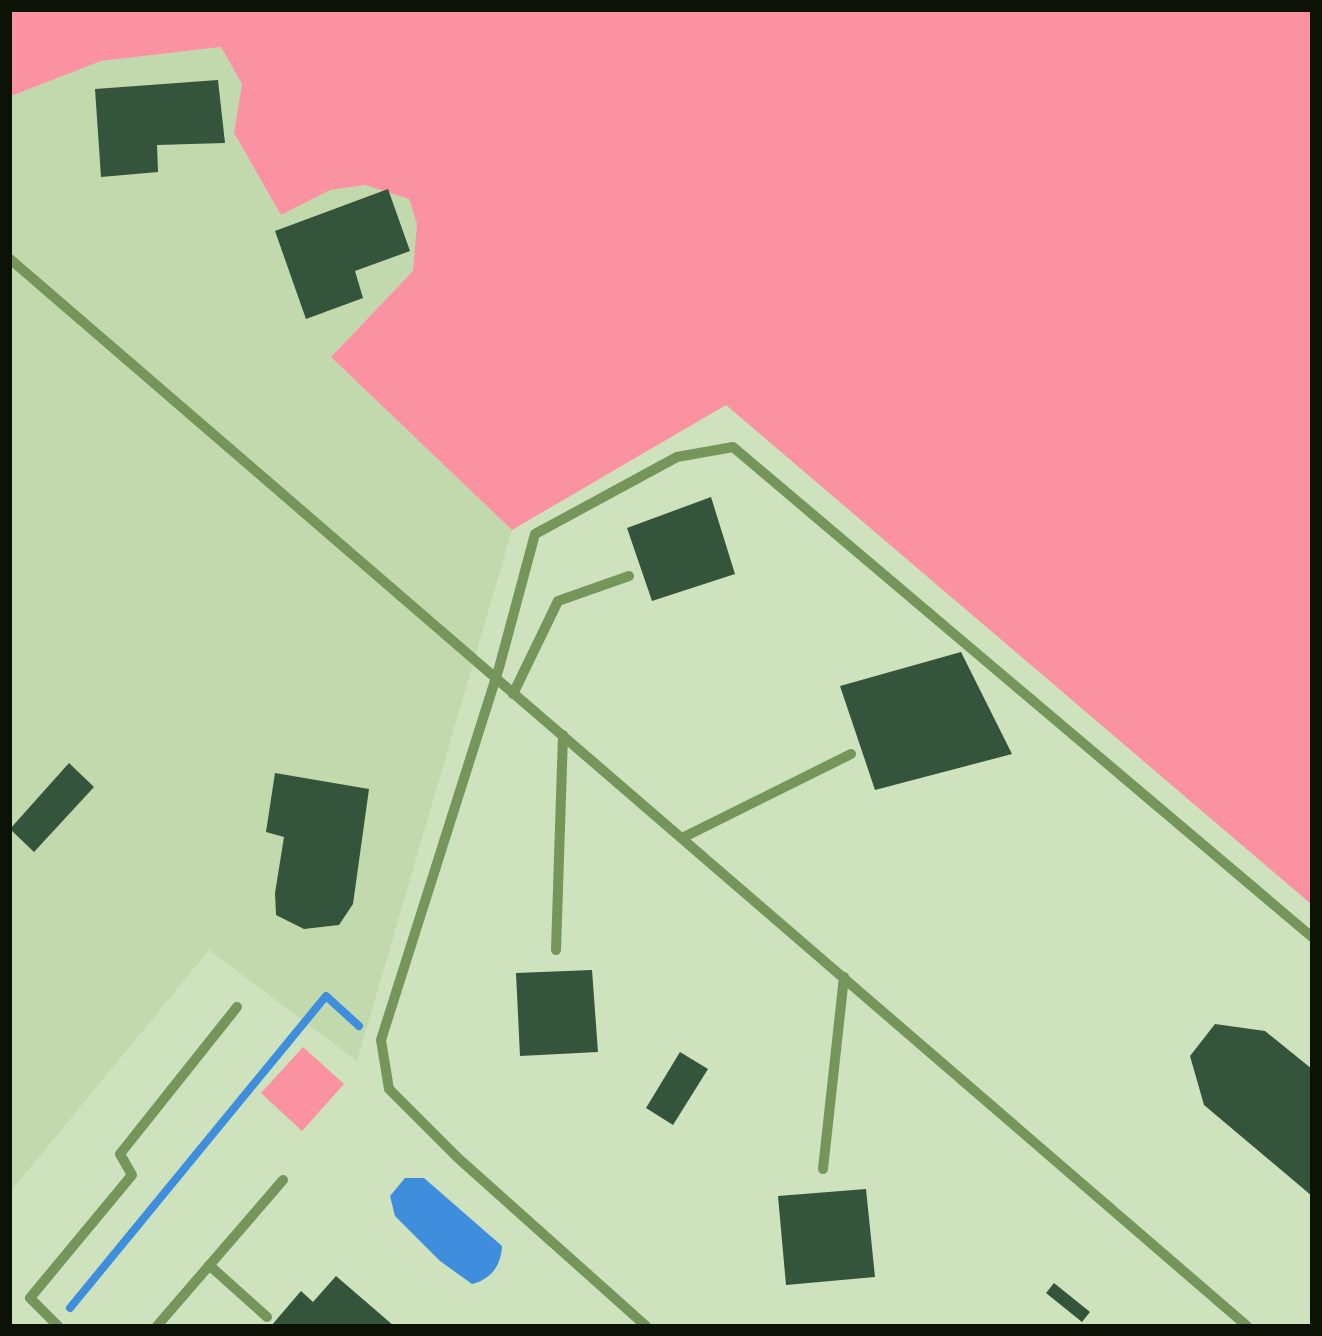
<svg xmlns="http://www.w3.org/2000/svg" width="1322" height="1336" font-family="Signika,sans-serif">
<rect width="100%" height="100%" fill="#cee2bd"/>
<path fill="#c1d9ad" d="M221,47L242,84L234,134L281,215L330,190L366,185L409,199L417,224L413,271L331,357L512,530L357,1061L209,950L11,1191V96L101,61Z"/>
<path fill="#fb92a1" d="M11,11H1311V904L726,405L512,530L331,357L413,271L417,224L409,199L365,185L330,190L281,215L234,133L242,84L221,47L101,61L11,96Z
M303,1047L344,1084L302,1131L261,1093Z"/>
<path fill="#3f8edd" d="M405,1178H424L502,1246C501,1266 491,1279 472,1284L440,1261L395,1216L390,1196Z"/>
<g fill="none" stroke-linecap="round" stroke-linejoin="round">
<path stroke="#3f8edd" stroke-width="8" d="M70,1308L326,996L359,1026"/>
</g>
<path fill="#35543c" d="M218,80L225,143L157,145L158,172L101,177L95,89Z
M388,189L410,251L355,271L363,298L306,319L275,231Z
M711,497L735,574L652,601L627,528Z
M961,652L1012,754L875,790L840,686Z
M69,763L94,787L34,852L10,829Z
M275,773L369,789L353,904L339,925L304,929L276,915L275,893L284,837L266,832Z
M592,970L598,1052L520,1056L516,973Z
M1215,1024L1265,1031L1312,1069V1196L1204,1105L1190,1056Z
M680,1052L708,1069L673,1125L646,1108Z
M866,1189L875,1277L786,1285L778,1196Z
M336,1276L394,1326H271L301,1291L313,1302Z
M1054,1283L1090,1312L1082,1322L1046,1293Z"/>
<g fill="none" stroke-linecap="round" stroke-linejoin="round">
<path stroke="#76955a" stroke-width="10" d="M10,259L1247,1326
M513,694L558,601L629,576
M682,838L851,754
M556,950L563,735
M823,1169L844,977
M209,1265L267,1317
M58,1326L30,1298L132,1175L120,1154L237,1007
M157,1326L283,1180
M646,1326L458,1158L389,1089L381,1040L499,668L535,534L677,457L733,447L1312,937"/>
</g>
<rect width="1322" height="1336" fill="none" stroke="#0c1306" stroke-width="24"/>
</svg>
